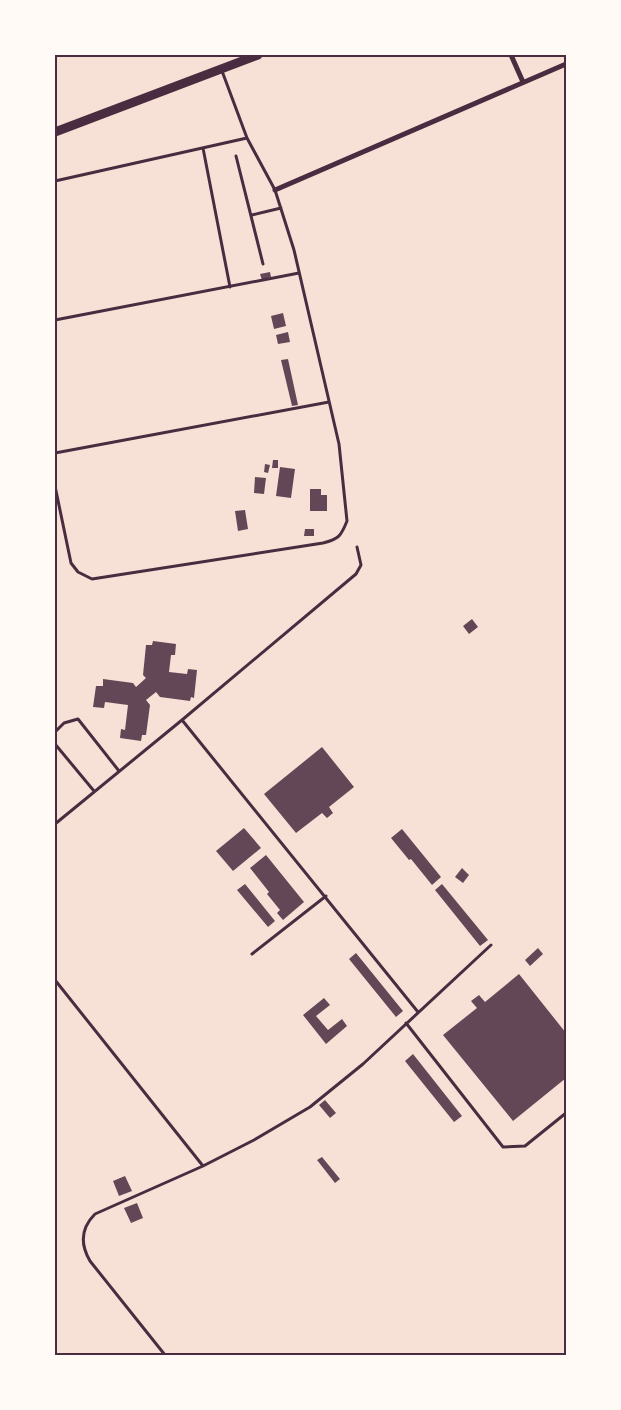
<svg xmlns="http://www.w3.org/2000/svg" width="621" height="1410" font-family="'Open Sans',sans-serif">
<rect width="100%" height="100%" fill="#f7e1d7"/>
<path fill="#644757" d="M270,272L271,277L262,280L260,274Z
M283,313L286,326L274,329L271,316Z
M288,332L290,342L278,344L276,335Z
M288,359L298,405L292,406L281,360Z
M273,460H278V468H272Z
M265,464L270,465L268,473L264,472Z
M280,467L295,469L291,498L276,496Z
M255,477L266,478L264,494L254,493Z
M310,489H321V495H327V511H310Z
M245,510L248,529L238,531L235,511Z
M305,529H314V536H304Z
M472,619L478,627L469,634L463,626Z
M153,641L176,644L175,655H171L169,672L187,674L188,669L197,670L194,698L191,697L190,701L160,697L156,692L146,700L150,705L146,735H142L141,741L120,738L121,729L125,730L128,705L105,702L104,708L93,707L96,686H103V679L133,683L136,687L146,678L143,675L146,645H152Z
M322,747L354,787L329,807L333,813L327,818L322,813L296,833L264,794Z
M244,828L261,848L233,871L216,851Z
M402,829L441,877L432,885L411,859L409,860L391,838Z
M266,855L304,902L283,920L277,913L280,910L267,894L269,892L250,868Z
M462,868L469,875L463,883L455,877Z
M245,884L275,921L268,927L237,890Z
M442,884L488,940L480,946L435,890Z
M538,948L543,954L530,966L525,960Z
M356,953L403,1011L396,1017L349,959Z
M519,974L566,1033V1078L513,1121L443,1035L477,1008L471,1001L479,995L485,1002Z
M324,998L330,1005L316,1016L328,1030L342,1019L347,1026L326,1044L303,1015Z
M413,1054L462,1116L454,1122L405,1061Z
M325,1100L336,1113L330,1118L319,1105Z
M322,1157L340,1179L335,1183L317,1160Z
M125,1176L132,1191L119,1196L113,1181Z
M137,1203L143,1218L131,1223L124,1208Z"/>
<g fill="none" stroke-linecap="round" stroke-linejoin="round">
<path stroke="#4a2c40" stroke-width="3" d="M222,71L247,138
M203,148L230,287
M236,156L263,264
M55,181L247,138L275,190L294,250L339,444L347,521C341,536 339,539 323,543L92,579L78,572L71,563L55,486
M252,215L281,208
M55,320L299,273
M55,453L329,402
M182,720L418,1012
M55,732L64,723L78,719L119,771
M55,744L94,791
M55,824L182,720L356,574L361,565L357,547
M252,954L326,896
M55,980L203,1166
M406,1023L503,1147L525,1146L566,1113
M165,1355L90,1261C80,1244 81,1228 95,1214L203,1166L254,1140L310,1107L363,1064L491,945"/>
<path stroke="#4a2c40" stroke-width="5" d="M511,55L523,82
M275,190L566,64"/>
<path stroke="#4a2c40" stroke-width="9" d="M55,132L258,55"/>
</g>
<rect width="621" height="1410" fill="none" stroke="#fffaf5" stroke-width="112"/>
<rect x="56" y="56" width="509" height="1298" fill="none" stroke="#4a2c40" stroke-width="2"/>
</svg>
